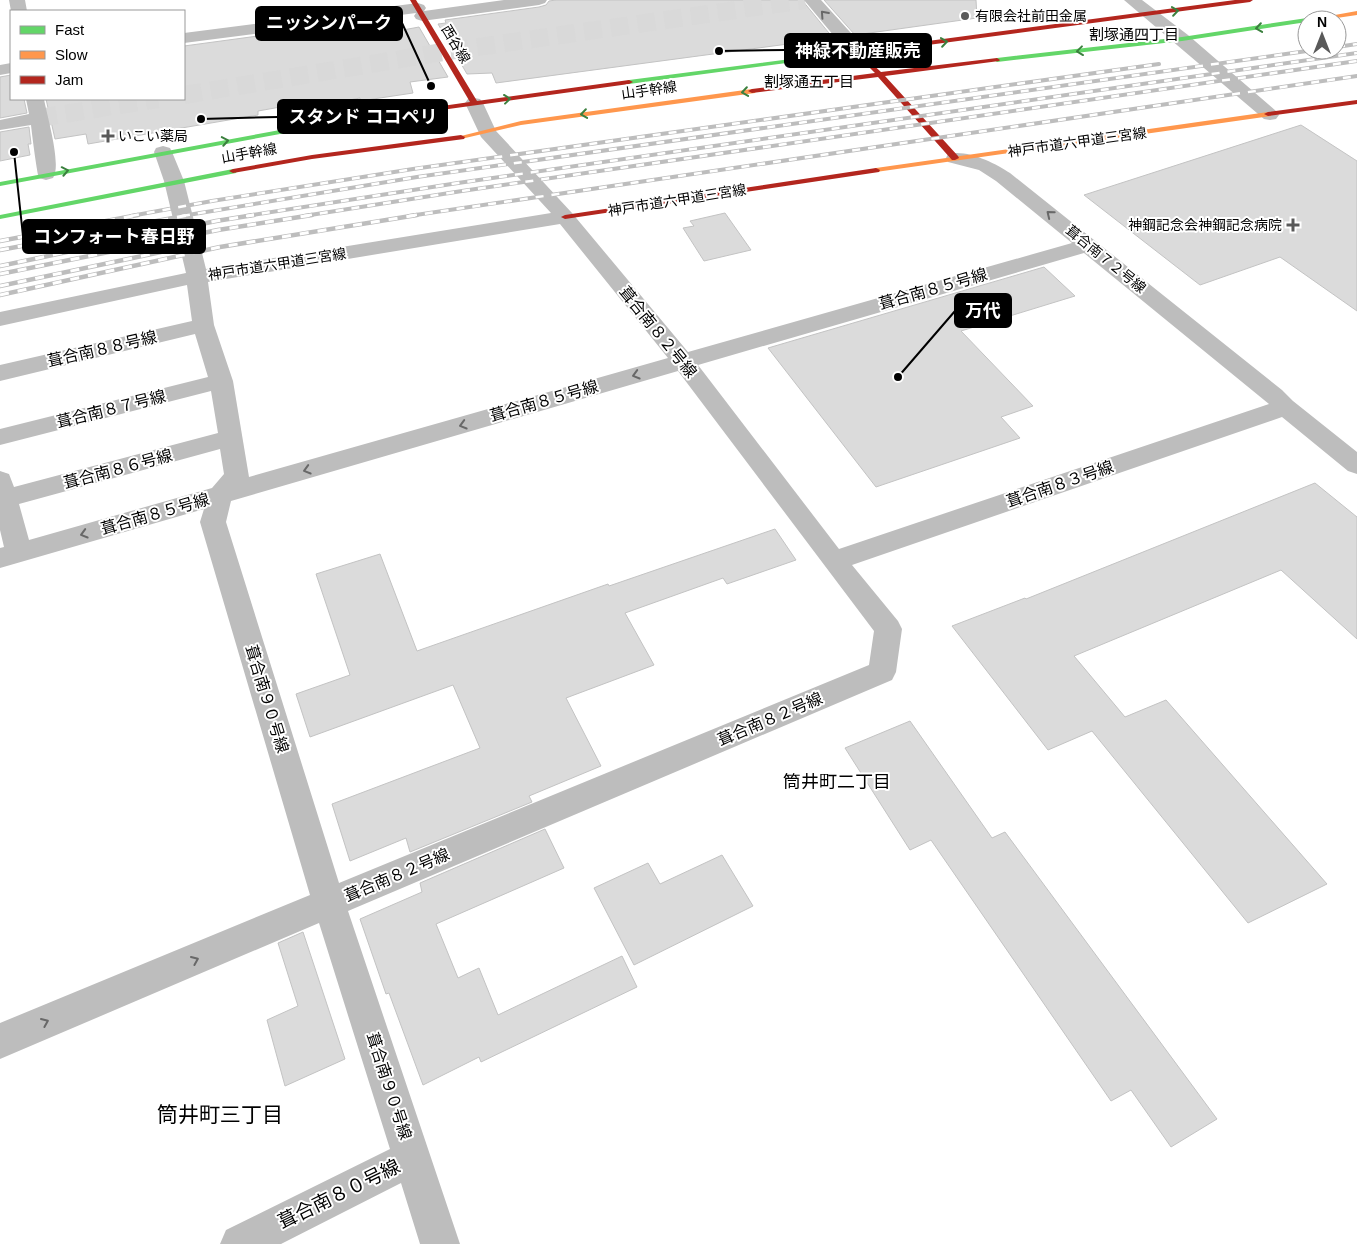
<svg xmlns="http://www.w3.org/2000/svg" width="1357" height="1244" font-family="Arial,'Noto Sans JP',sans-serif">
<rect width="100%" height="100%" fill="#fff"/>
<path fill="#dbdbdb" stroke="#c3c3c3" d="M556,0H802L833,38L496,83L492,73L467,74L438,24L446,23L445,20L539,7L546,5L549,1Z
M824,0H976L977,18L855,35Z
M369,21L376,35L419,27L448,77L410,82L413,93L360,101V98L322,105L320,100L258,111V115L88,144L86,134L55,139L46,99H184V46Z
M11,75V99H24L27,113L0,118V77Z
M1301,125L1357,161V311L1280,257L1200,285L1084,195Z
M29,127L31,144H28L30,155L0,161V132Z
M725,213L751,250L704,261L683,228L694,226L690,221Z
M1044,267L1075,296L961,331L1033,406L1001,417L1020,438L876,487L768,348Z
M1315,483L1357,517V639L1281,570L1074,656L1125,717L1166,700L1327,884L1248,923L1092,731L1048,750L952,626L1025,598L1026,599Z
M775,529L796,560L727,584L723,578L625,613L654,665L566,698L601,766L529,796L532,802L410,852L406,838L350,861L332,804L480,748L453,685L310,737L296,694L350,675L316,574L380,554L417,651L608,584L609,586Z
M910,721L992,838L1005,832L1217,1119L1171,1147L1131,1090L1111,1101L931,840L910,850L845,748Z
M545,829L564,868L436,924L458,978L479,968L498,1015L622,956L637,987L481,1062L479,1057L423,1085L389,993L386,994L360,919L422,892L420,883Z
M722,855L753,906L634,965L594,888L648,863L660,884Z
M303,932L345,1059L285,1086L267,1020L298,1006L278,943Z"/>
<g fill="none" stroke-linecap="round" stroke-linejoin="round">
<path stroke="#d9d9d9" stroke-width="18" stroke-dasharray="18 9" stroke-linecap="butt" d="M184,95L443,52L805,0
M39,118L158,99"/>
<path fill="#bdbdbd" fill-rule="evenodd" d="M9,0H25L27,11H11Z
M504,0H547L545,3L539,5L422,21L416,19L414,16L416,13L184,43V33L418,3L424,5L426,8L424,11Z
M804,0H821L869,53L867,57H855L844,48Z
M1124,0H1142L1188,35L1276,111L1279,115L1276,119L1270,120L1264,119Z
M11,63V73L0,75V65Z
M474,98L480,99L483,103L496,131L572,213L688,352L1072,243L996,181L979,170L948,162L946,158L948,154C967,149 995,163 1010,173L1282,390L1293,401L1357,452V474L1348,471L1282,417L852,565L898,621L902,629L896,672L892,680L348,911L460,1244H420L401,1183L281,1244H220L226,1230L390,1149L319,923L0,1059V1023L310,895L200,522L204,509L0,568V548L4,547L0,530V471L9,474L14,487L218,433L211,391L0,445V429L208,377L195,334L0,381V365L192,321L187,285L0,326V312L186,273L164,181L154,152L156,148L163,146L170,148L172,152L184,181L206,269L551,213L481,137L465,103L468,99ZM560,224L668,358L249,477L233,381L214,325L208,282ZM1084,253L1269,404L839,549L698,365ZM678,371L874,631L869,665L339,883L226,522L231,501ZM220,449L224,474L212,488L29,540L19,504Z
M26,99H44C47,116 62,165 53,178L46,180L39,178C37,174 32,134 31,125L0,130V120L29,114Z"/>
<path fill="#63d668" fill-rule="evenodd" d="M1307,18L1310,20H1307V22L1182,41L997,62L994,60L997,58L1182,37Z
M898,45L900,46V48L629,84L625,82L629,80Z
M372,116H375V120L280,134L0,186V182L280,130Z
M233,169L237,171L236,173L0,219V215Z"/>
<path fill="#ff974d" fill-rule="evenodd" d="M1357,11V15L1323,20H1307Z
M752,89L756,91L755,93L521,125L461,139L457,137L521,121Z
M1268,112H1271V116L876,172L872,170L876,168Z"/>
<path fill="#b3261e" fill-rule="evenodd" d="M410,0H416L477,101L629,80L633,82L629,84L369,120V116H372L470,102Z
M1235,0H1253L1250,2L898,49L895,47L898,45Z
M997,58L1000,60L999,61L885,76L958,156L959,158L955,160H952L878,77L752,93L748,91L752,89L875,73L865,63L869,61L881,72Z
M1357,100V104L1268,116L1264,114L1268,112Z
M461,135L465,137L464,139L312,159L233,173L229,171L233,169L312,155Z
M876,168L880,170L879,172L565,219L561,217L565,215Z"/>
<defs>
<path id="rail-far1" d="M1337,47L1357,44
M131,216L212,201L413,169L1159,64
M182,216L417,177L1314,50
M246,216L458,183L1357,53
M304,216L462,191L1357,61
M409,216L1357,76"/>
<path id="rail" d="M0,241L138,215
M0,250L189,215
M0,266L216,221L254,215
M0,274L218,230L312,215
M0,286L161,252
M0,295L220,247L417,215"/>
</defs>
<use href="#rail-far1" stroke="#bdbdbd" stroke-width="4"/>
<use href="#rail" stroke="#bdbdbd" stroke-width="4.5"/>
<use href="#rail-far1" stroke="#fff" stroke-width="2.5" stroke-dasharray="8" stroke-linecap="butt"/>
<use href="#rail" stroke="#fff" stroke-width="3" stroke-dasharray="9" stroke-linecap="butt"/>
</g>
<defs><path id="oneway-chevron" d="M-2-3.5L2.5 0L-2 3.5" fill="none" stroke-width="1.6" stroke-linecap="round" stroke-linejoin="round" transform="scale(1.25)"/></defs>
<g stroke="#3b803e">
<use href="#oneway-chevron" transform="translate(1175 11) rotate(-8)"/>
<use href="#oneway-chevron" transform="translate(1259 28) rotate(172)"/>
<use href="#oneway-chevron" transform="translate(944 42) rotate(-8)"/>
<use href="#oneway-chevron" transform="translate(1080 51) rotate(173)"/>
<use href="#oneway-chevron" transform="translate(745 92) rotate(172)"/>
<use href="#oneway-chevron" transform="translate(507 99) rotate(-7)"/>
<use href="#oneway-chevron" transform="translate(584 114) rotate(172)"/>
<use href="#oneway-chevron" transform="translate(225 141) rotate(-10)"/>
<use href="#oneway-chevron" transform="translate(65 171) rotate(-11)"/>
</g>
<g stroke="#686868">
<use href="#oneway-chevron" transform="translate(824 14) rotate(-132)"/>
<use href="#oneway-chevron" transform="translate(1050 214) rotate(-141)"/>
<use href="#oneway-chevron" transform="translate(636 375) rotate(164)"/>
<use href="#oneway-chevron" transform="translate(463 425) rotate(164)"/>
<use href="#oneway-chevron" transform="translate(307 470) rotate(164)"/>
<use href="#oneway-chevron" transform="translate(84 534) rotate(164)"/>
<use href="#oneway-chevron" transform="translate(195 960) rotate(-23)"/>
<use href="#oneway-chevron" transform="translate(45 1022) rotate(-23)"/>
</g>
<g fill="#595959" stroke="#fff" stroke-width="2">
<circle cx="965" cy="16" r="5"/>
<path d="M105.5 128.5h5v5h5v5h-5v5h-5v-5h-5v-5h5z"/>
<path d="M1290.5 217.5h5v5h5v5h-5v5h-5v-5h-5v-5h5z"/>
</g>
<g text-anchor="middle" dominant-baseline="central" stroke-width="4" stroke-linejoin="round" paint-order="stroke">
<g font-size="14" fill="#000" stroke="#fff" text-anchor="start">
<text x="975" y="16">有限会社前田金属</text>
<text x="118" y="136">いこい薬局</text>
<text x="1282" y="225" text-anchor="end">神鋼記念会神鋼記念病院</text>
</g>
<g font-size="14" fill="#000" stroke="#fff">
<text transform="translate(456 44) rotate(59)">西谷線</text>
<text transform="translate(649 90) rotate(-8)">山手幹線</text>
<text transform="translate(1077 142) rotate(-8)">神戸市道六甲道三宮線</text>
<text transform="translate(249 153) rotate(-10)">山手幹線</text>
<text transform="translate(677 200) rotate(-9)">神戸市道六甲道三宮線</text>
<text transform="translate(1106 259) rotate(39)">葺合南７２号線</text>
<text transform="translate(277 264) rotate(-9)">神戸市道六甲道三宮線</text>
</g>
<g font-size="15" fill="#000" stroke="#fff">
<text x="1134" y="34">割塚通四丁目</text>
<text x="809" y="81">割塚通五丁目</text>
</g>
<g font-size="16" fill="#000" stroke="#fff">
<text transform="translate(933 289) rotate(-16)">葺合南８５号線</text>
<text transform="translate(658 332) rotate(51)">葺合南８２号線</text>
<text transform="translate(102 349) rotate(-13)">葺合南８８号線</text>
<text transform="translate(544 401) rotate(-16)">葺合南８５号線</text>
<text transform="translate(111 409) rotate(-14)">葺合南８７号線</text>
<text transform="translate(118 469) rotate(-15)">葺合南８６号線</text>
<text transform="translate(1060 484) rotate(-19)">葺合南８３号線</text>
<text transform="translate(155 514) rotate(-16)">葺合南８５号線</text>
<text transform="translate(267 699) rotate(73)">葺合南９０号線</text>
<text transform="translate(770 719) rotate(-23)">葺合南８２号線</text>
<text transform="translate(397 875) rotate(-23)">葺合南８２号線</text>
<text transform="translate(389 1086) rotate(72)">葺合南９０号線</text>
</g>
<g font-size="18" fill="#000" stroke="#fff">
<text x="837" y="782">筒井町二丁目</text>
</g>
<g font-size="19" fill="#000" stroke="#fff">
<text transform="translate(339 1194) rotate(-26)">葺合南８０号線</text>
</g>
<g font-size="21" fill="#000" stroke="#fff">
<text x="220" y="1114">筒井町三丁目</text>
</g>
</g>
<path fill="none" stroke="#000" stroke-width="2" d="M431 86L402 23M719 51L785 50M201 119L278 117M14 152L23 236M898 377L955 311"/>
<g fill="#000" stroke="#fff" stroke-width="2">
<circle cx="431" cy="86" r="5"/>
<circle cx="719" cy="51" r="5"/>
<circle cx="201" cy="119" r="5"/>
<circle cx="14" cy="152" r="5"/>
<circle cx="898" cy="377" r="5"/>
</g>
<g fill="#000" stroke="#000" stroke-width="2">
<rect x="256" y="7" width="146" height="33" rx="5"/>
<rect x="785" y="34" width="146" height="33" rx="5"/>
<rect x="278" y="100" width="169" height="33" rx="5"/>
<rect x="23" y="220" width="182" height="33" rx="5"/>
<rect x="955" y="294" width="56" height="33" rx="5"/>
</g>
<g font-size="18" text-anchor="middle" font-weight="bold" fill="#fff">
<text x="329" y="29">ニッシンパーク</text>
<text x="858" y="57">神緑不動産販売</text>
<text x="363" y="123">スタンド ココペリ</text>
<text x="114" y="243">コンフォート春日野</text>
<text x="983" y="317">万代</text>
</g>
<rect x="10" y="10" width="175" height="90" fill="#ffffff" stroke="#999999"/>
<rect x="20" y="26" width="25" height="8" fill="#63d668" stroke="#999999"/>
<text x="55" y="35" font-size="15" fill="#000000">Fast</text>
<rect x="20" y="51" width="25" height="8" fill="#ff974d" stroke="#999999"/>
<text x="55" y="60" font-size="15" fill="#000000">Slow</text>
<rect x="20" y="76" width="25" height="8" fill="#b3261e" stroke="#999999"/>
<text x="55" y="85" font-size="15" fill="#000000">Jam</text>
<g transform="translate(1322 35)"><circle r="24" fill="#ffffff" stroke="#999999"/>
<path d="M0-4L9 19L0 12L-9 19Z" fill="#595959"/>
<text y="-8" font-size="14" font-weight="bold" text-anchor="middle" fill="#000000">N</text>
</g>
</svg>
